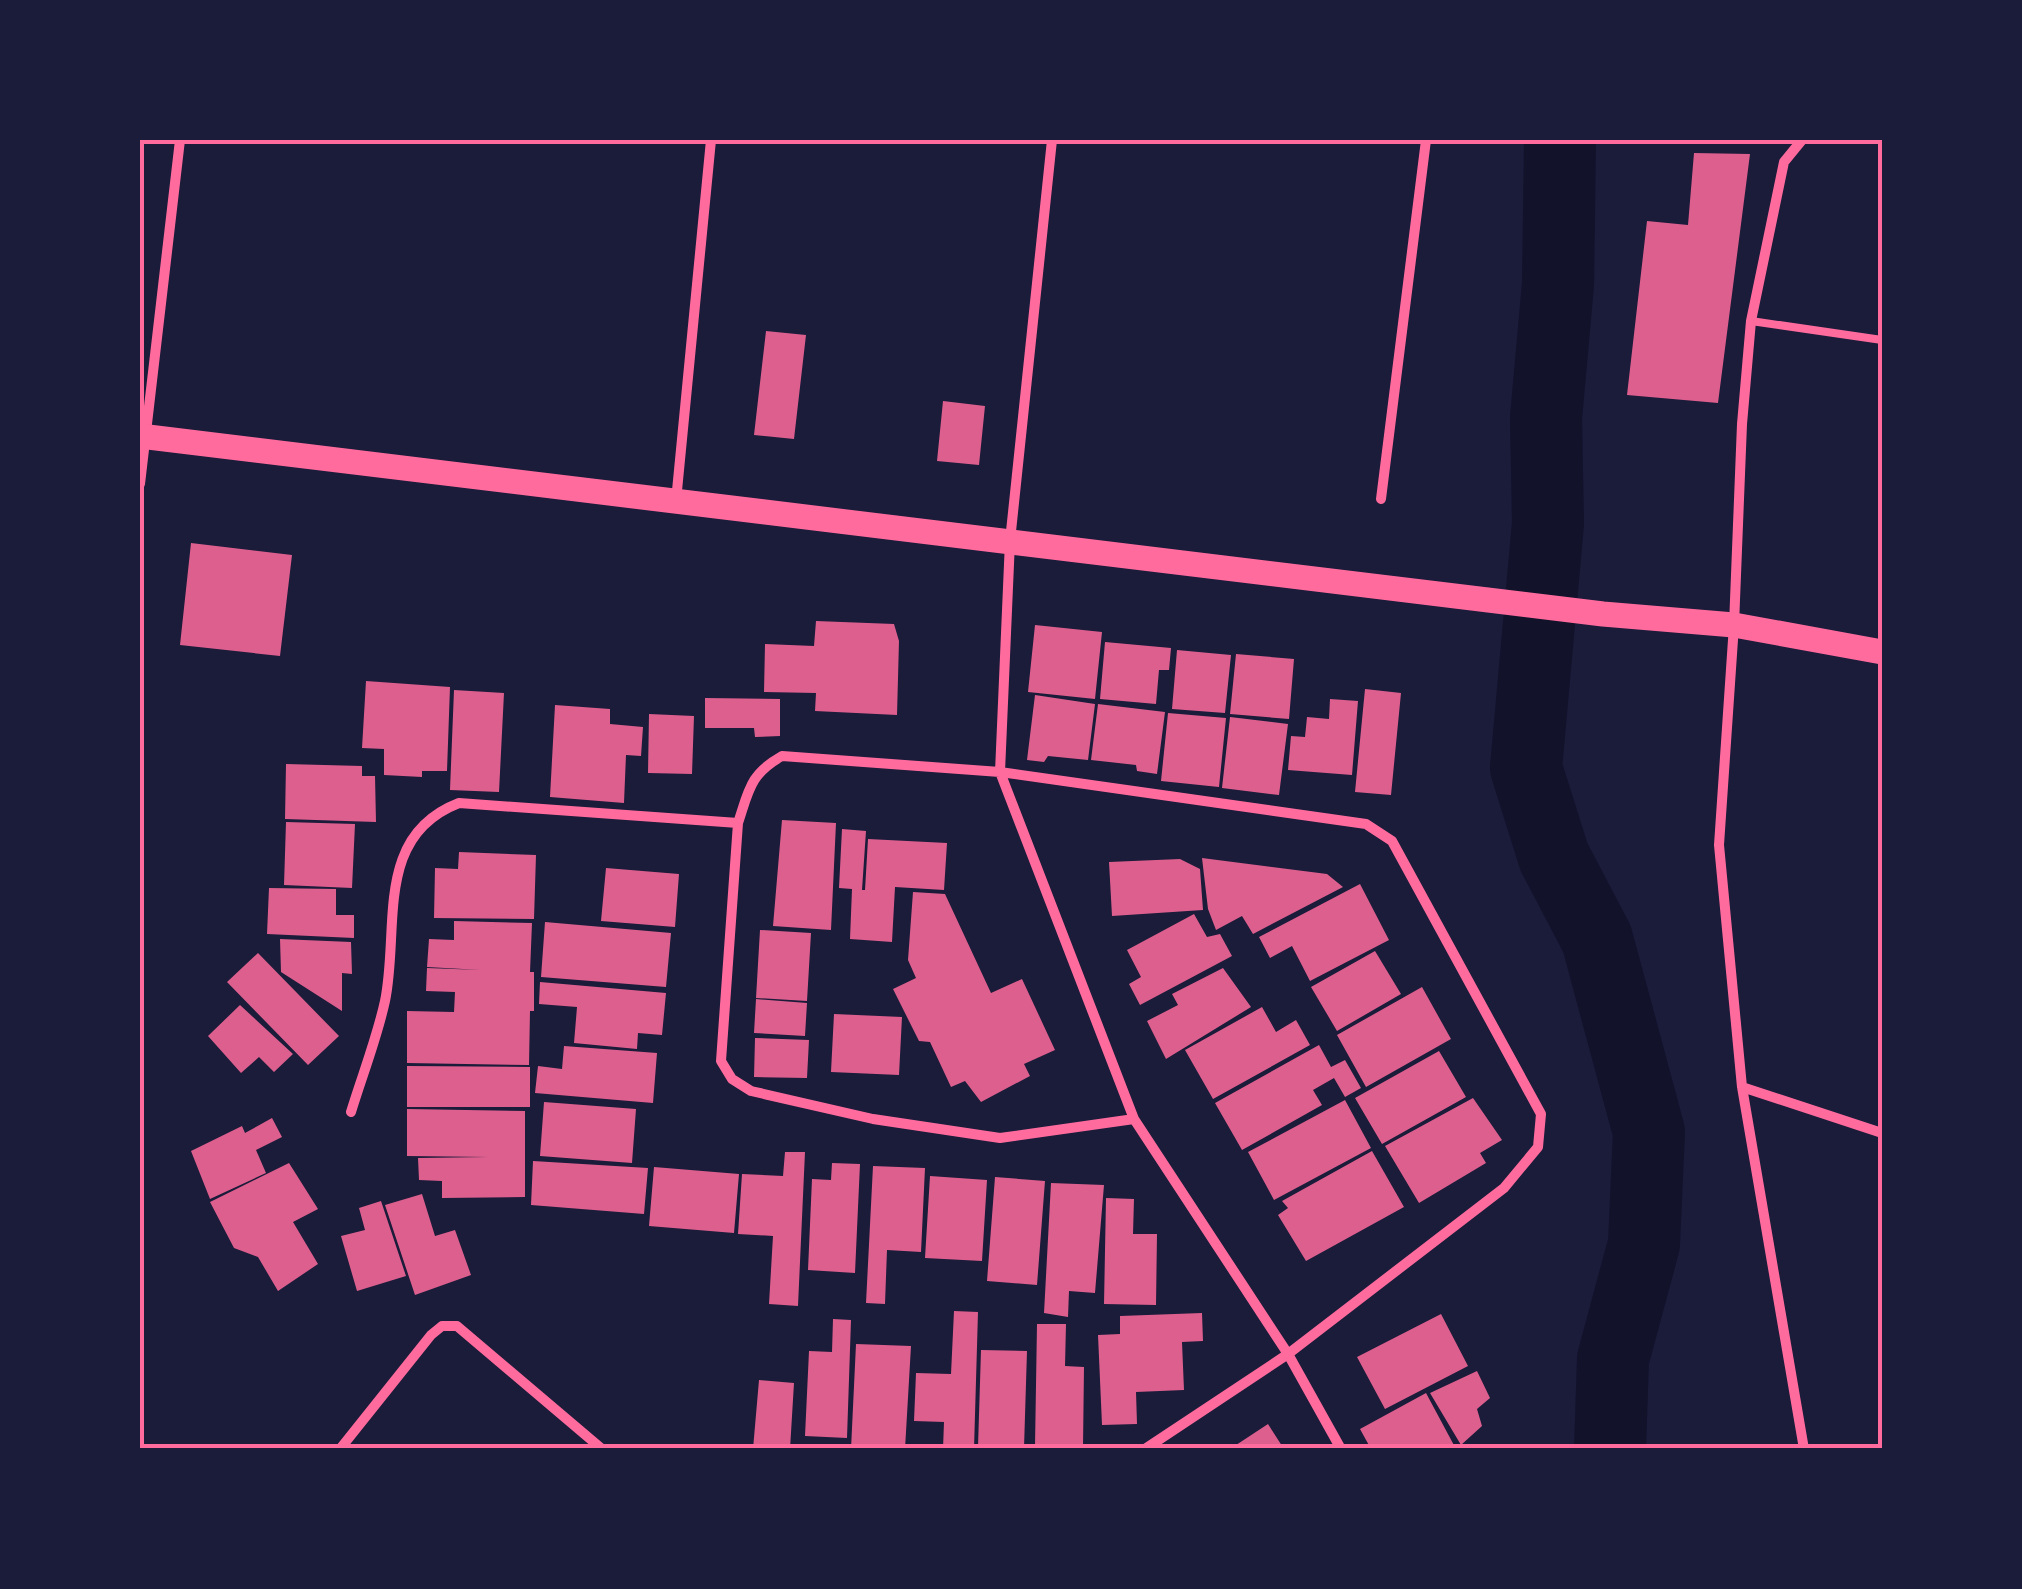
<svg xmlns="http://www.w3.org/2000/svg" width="2022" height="1589" font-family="Spectral,serif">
<rect width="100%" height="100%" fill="#1b1b3a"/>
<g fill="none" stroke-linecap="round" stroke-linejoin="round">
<path stroke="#12122b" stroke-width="72" d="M1560,140L1558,284L1546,418L1548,523L1526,768L1554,857L1597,939L1649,1132L1644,1244L1613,1359L1610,1449"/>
</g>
<path fill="#dd5f8e" d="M1694,153L1750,154L1718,403L1627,395L1647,221L1688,225Z
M766,331L806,335L794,439L754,435Z
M943,401L985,406L979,465L937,461Z
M191,543L292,555L280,656L180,645Z
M816,621L894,624L899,641L897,715L815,711L816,693L764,692L765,644L814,646Z
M1035,625L1102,632L1095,699L1028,692Z
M1105,642L1171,648L1169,670H1159L1156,704L1100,699Z
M1177,650L1231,655L1225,713L1172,709Z
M1236,654L1294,659L1289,719L1230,714Z
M366,681L450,687L447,771H422V777L384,775V749L362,748Z
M1365,689L1401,693L1391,795L1355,792Z
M454,690L504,693L499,792L450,790Z
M1035,695L1095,704L1088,760L1048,756L1044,762L1027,760Z
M705,698L780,699V736L755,737L754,728H705Z
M1330,699L1358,701L1352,775L1288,770L1291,736L1305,737L1307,717L1329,719Z
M1098,704L1165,712L1157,774L1137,771L1136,765L1091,760Z
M555,705L610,709V724L643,727L641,756L626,755L624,803L550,797Z
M1168,713L1226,718L1219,787L1161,781Z
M649,714L694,716L692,774L648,773Z
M1230,717L1288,724L1279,795L1222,788Z
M286,764L362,766V776H375L376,822L285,819Z
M782,820L836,823L831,930L773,926Z
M286,822L355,824L352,888L284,885Z
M842,829L866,831L862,890H865L868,839L947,843L944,890L895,887L892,942L850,939L852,889L839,888Z
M459,852L536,855L534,919L434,918L435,868L458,869Z
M1202,858L1327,874L1343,887L1253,934L1242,916L1216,930L1208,909Z
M1180,859L1200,869L1203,910L1112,916L1109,862Z
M606,868L679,874L675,927L601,921Z
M1360,884L1389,940L1310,981L1292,946L1270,958L1259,937Z
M269,888L336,889V915H354V938L267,934Z
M913,892L945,894L991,993L1022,979L1055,1050L1024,1064L1030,1076L981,1102L965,1081L951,1087L930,1042L919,1041L893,989L916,978L908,960Z
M1194,914L1207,937L1220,934L1232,956L1140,1005L1129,984L1141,977L1127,950Z
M454,921L532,923L530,972H534V1011H530L529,1065L407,1063V1011L454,1012L455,992L426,991L427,968L481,970L427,967L429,939L454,940Z
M545,922L671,933L666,987L541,977Z
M760,930L811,933L807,1001L756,998Z
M280,939L351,942L352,974L342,973V1011L281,972Z
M1375,951L1401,994L1337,1031L1311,987Z
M258,953L339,1036L308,1065L227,982Z
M1223,968L1251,1007L1166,1059L1147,1021L1178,1005L1172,994Z
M540,982L666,993L662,1035L638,1033L637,1049L574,1043L577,1007L539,1004Z
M1422,987L1451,1039L1366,1087L1337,1035Z
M756,999L807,1003L805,1036L754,1033Z
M240,1005L293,1054L274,1072L259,1057L241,1073L208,1036Z
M1262,1007L1276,1032L1296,1020L1310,1045L1213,1099L1185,1050Z
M834,1014L902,1017L899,1075L831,1072Z
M755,1038L809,1040L807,1078L754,1077Z
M1319,1045L1331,1067L1345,1060L1361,1088L1345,1097L1334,1078L1313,1090L1322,1105L1242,1150L1215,1103Z
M564,1046L657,1053L653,1103L535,1093L538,1066L562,1069Z
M1439,1051L1466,1097L1382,1144L1355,1098Z
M407,1066L530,1067V1107H407Z
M1473,1098L1502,1140L1480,1153L1486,1163L1419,1203L1385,1146Z
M1345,1100L1371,1148L1274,1200L1248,1152Z
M544,1102L636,1109L632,1163L540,1156Z
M407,1109L525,1111V1197L442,1198V1181L419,1180L418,1158L488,1157L407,1156Z
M272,1118L282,1137L256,1150L266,1173L210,1199L191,1151L242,1126L245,1133Z
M1372,1151L1404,1207L1306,1261L1278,1215L1288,1208L1282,1201Z
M785,1152H805L798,1306L769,1304L773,1236L738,1234L742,1174L783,1176Z
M533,1161L648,1168L644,1214L531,1205Z
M289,1163L318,1209L293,1222L318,1264L278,1291L258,1257L234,1248L210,1202Z
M832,1163L860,1164L855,1273L808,1270L812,1179L831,1180Z
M873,1166L925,1168L921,1252L887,1250L885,1304L866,1303Z
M654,1167L739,1174L734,1233L649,1226Z
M930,1176L987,1180L982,1261L925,1258Z
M995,1177L1045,1181L1037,1285L987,1281Z
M1051,1183L1104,1185L1095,1293L1069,1291L1068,1317L1044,1313Z
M422,1194L435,1236L455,1230L471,1275L415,1295L385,1205Z
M1106,1198L1134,1199L1133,1234H1157L1156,1305L1104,1304Z
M381,1201L406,1276L357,1291L341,1236L365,1230L359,1208Z
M954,1311L978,1312L974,1449H943L944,1422L914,1421L916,1373L951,1374Z
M1202,1313L1203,1341L1182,1342L1184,1390L1136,1392L1137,1424L1102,1425L1098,1335L1120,1334V1316Z
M1441,1314L1468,1366L1385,1409L1357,1357Z
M833,1319L851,1320L847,1438L805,1436L809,1351L832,1352Z
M1037,1324H1066L1065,1366L1084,1367L1083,1447L1035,1446Z
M856,1344L911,1346L905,1449H851Z
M981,1350L1027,1351L1024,1448L978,1447Z
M1477,1371L1490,1398L1477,1409L1482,1426L1461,1445L1430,1393Z
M759,1380L794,1383L790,1449H753Z
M1426,1393L1456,1449H1371L1360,1429Z
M1268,1424L1284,1449H1230Z"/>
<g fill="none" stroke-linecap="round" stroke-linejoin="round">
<path stroke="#ff6b9d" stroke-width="8" d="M1751,321L1882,340"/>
<path stroke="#ff6b9d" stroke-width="10" d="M1052,140L1010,541L1000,772L1134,1119L1288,1354L1341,1449
M1802,140L1784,162L1751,321L1742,424L1734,625L1719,845L1742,1087L1804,1449
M140,484L180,140
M1381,499L1426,140
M676,501L711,140
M738,823L721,1061L732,1079L751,1091L873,1119L1000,1138L1134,1119
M1742,1087L1882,1133
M351,1112C362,1076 377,1038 385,1001C400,929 373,836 459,803L738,823C749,790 750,774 782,756L1000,772L1366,824L1392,841L1541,1114L1538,1147L1504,1188L1288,1354L1145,1449
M340,1449L431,1335L442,1326H457L602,1449"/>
<path stroke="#ff6b9d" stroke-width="25" d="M140,436L1603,614L1734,625L1882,652"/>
</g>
<rect width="2022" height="1589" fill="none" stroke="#1b1b3a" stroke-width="285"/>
<rect x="142" y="142" width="1738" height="1304" fill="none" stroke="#ff6b9d" stroke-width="4"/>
</svg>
